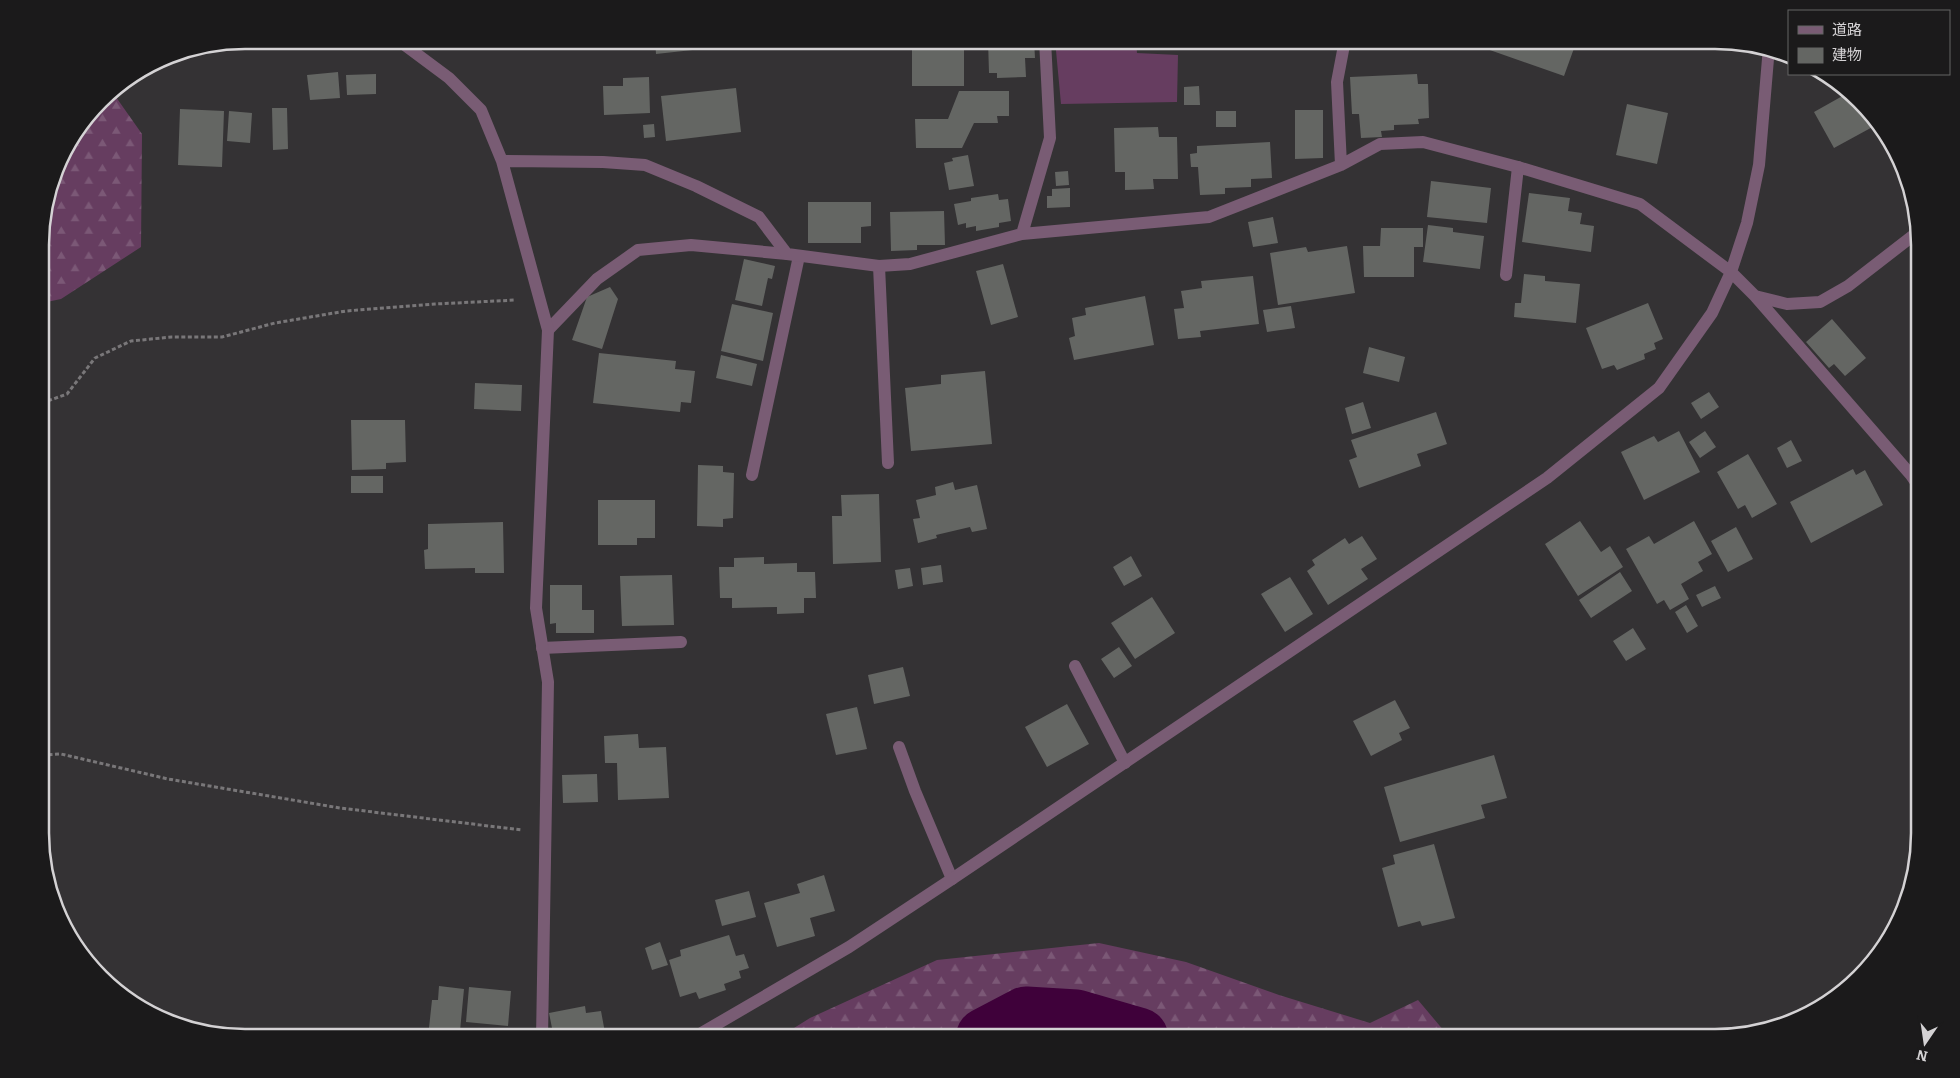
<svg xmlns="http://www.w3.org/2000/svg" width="1960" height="1078" font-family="Bitter,'Noto Sans JP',serif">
<defs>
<pattern id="forest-firs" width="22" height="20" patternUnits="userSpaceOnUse" patternTransform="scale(1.25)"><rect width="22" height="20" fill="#663d60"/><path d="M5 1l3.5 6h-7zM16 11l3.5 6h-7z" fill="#7b5876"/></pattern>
</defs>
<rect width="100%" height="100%" fill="#343234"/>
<path fill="#663d60" d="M1055,40H1136L1137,53L1178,55L1177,102L1061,104Z"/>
<path fill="url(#forest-firs)" d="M111,90L142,134L141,247L61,299L42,303V218L61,154Z
M1099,943L1186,962L1279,995L1370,1023L1418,1000L1450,1038H778L810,1018L937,960Z"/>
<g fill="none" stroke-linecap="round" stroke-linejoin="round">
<path stroke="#3f013a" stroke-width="61" d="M986,1038L1026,1017L1076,1020L1138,1038"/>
</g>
<path fill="#646663" d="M655,40H729V46L656,54Z
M988,40H1034L1035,58H1025L1026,77L997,78V73H989Z
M1468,40H1577L1564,76L1467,42Z
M964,48V86H912V49Z
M338,72L340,98L310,100L307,75Z
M376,74V94L347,95L346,75Z
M1417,74L1418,84H1428L1429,118L1418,119L1419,124L1394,125V130L1381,131L1382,137L1361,138L1359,114H1352L1350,77Z
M649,77L650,113L604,115L603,86H623V78Z
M1199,86L1200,105H1184V87Z
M736,88L741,132L666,141L661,96Z
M959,91H1009V116H997L998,123H974L962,148H916L915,119H948Z
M1846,94L1878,124L1834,148L1814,112Z
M1627,104L1668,113L1657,164L1616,155Z
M272,108H287L288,149L273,150Z
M180,109L224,111L222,167L178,165Z
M1295,110H1323V158L1295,159Z
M229,111L252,113L250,143L227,141Z
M1216,111H1236V127H1216Z
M654,124L655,137L644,138L643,125Z
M1158,127L1159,137H1177L1178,179H1153L1154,189L1125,190V172H1115L1114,128Z
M1270,142L1272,178L1251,179V187L1225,188V194L1200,195L1198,167H1191L1190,154L1197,153V146Z
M968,155L974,186L949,190L944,163L953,161L952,158Z
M1068,171L1069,185L1056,186L1055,172Z
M1431,181L1491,188L1487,223L1427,217Z
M1070,188V207L1047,208V196H1052V189Z
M1529,193L1570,198L1568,211L1582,213L1580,224L1594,226L1591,252L1522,242Z
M998,194L999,200L1008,199L1011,221L999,223V227L976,231V226L966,228V223L958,225L954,204L971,201V198Z
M808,202H871V226L861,227V243H808Z
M944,211L945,245H917V250L891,251L890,212Z
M1273,217L1278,243L1253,247L1248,222Z
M1428,225L1453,228V232L1484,236L1480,269L1423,262Z
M1381,228H1423V247H1414V277H1364L1363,246H1380Z
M1347,246L1355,293L1278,305L1270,253L1306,247L1308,252Z
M744,259L775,266L772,279L768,278L762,306L735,300Z
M1003,264L1018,317L991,325L976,271Z
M1524,274L1545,276V281L1580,284L1576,323L1514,317L1515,303H1521Z
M1253,276L1259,324L1200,331L1201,337L1178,339L1174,309L1184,308L1181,291L1202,288L1201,281Z
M610,287L618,299L602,349L572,340L587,297Z
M1145,296L1154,345L1074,360L1069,338L1075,336L1072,318L1086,315L1085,308Z
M1648,303L1663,339L1654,343L1656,349L1644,354L1645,359L1617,370L1614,365L1602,369L1586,328Z
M732,304L773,313L763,361L721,351Z
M1291,306L1295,328L1267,332L1263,310Z
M1832,319L1866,358L1845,376L1834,364L1829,368L1806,342Z
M1369,347L1405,357L1399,382L1363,373Z
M599,353L676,361L675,369L695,371L691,403L681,402L680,412L593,403Z
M721,355L757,364L752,386L716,378Z
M985,371L992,444L911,451L905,388L941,384V375Z
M475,383L522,385L521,411L474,409Z
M1709,392L1719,407L1701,419L1691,403Z
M1363,402L1371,428L1352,434L1345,408Z
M1436,412L1447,444L1417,454L1421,466L1359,488L1349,460L1357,457L1351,440Z
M351,420H405L406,462L386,463V469L352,470Z
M1679,431L1700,472L1644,500L1621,452L1654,436L1658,442Z
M1705,431L1716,447L1700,458L1689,442Z
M1791,440L1802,461L1787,468L1777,448Z
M1748,454L1777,504L1752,518L1745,505L1738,509L1717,472Z
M698,465L723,466V472L734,473L733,518L723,519V527L697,526Z
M1853,469L1856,475L1865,470L1883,505L1811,543L1790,502Z
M351,476H383V493H351Z
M953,482L955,490L977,485L987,529L972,532L970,527L936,535L937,538L918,543L913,519L920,518L916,500L936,495L935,487Z
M879,494L881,562L833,564L832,516H842L841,495Z
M598,500H655V538H637V545H598Z
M1580,521L1601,552L1610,546L1623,567L1578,596L1545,544Z
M1694,521L1712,554L1698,562L1703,571L1681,584L1689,599L1670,610L1664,600L1657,604L1626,549L1649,536L1654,544Z
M503,522L504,573H475V568L425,569L424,550L428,549V524Z
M1736,527L1753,559L1728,572L1711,541Z
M1362,536L1377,559L1361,569L1368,579L1328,605L1307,571L1315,565L1312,560L1345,538L1349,544Z
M1131,556L1142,576L1124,586L1113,567Z
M764,557V564L797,563V572H815L816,598H804V613L777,614V607L732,608V598H720L719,567H734V558Z
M941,565L943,582L923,585L921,568Z
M910,568L913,586L898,589L895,570Z
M1620,572L1632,591L1591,618L1579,600Z
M672,575L674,625L622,626L620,576Z
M1290,577L1313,614L1285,632L1261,594Z
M550,585H582V610H594V633H556V623L550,624Z
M1715,586L1721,598L1702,607L1696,595Z
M1152,597L1175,633L1135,659L1111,623Z
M1686,605L1698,626L1687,633L1675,612Z
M1633,628L1646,649L1626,661L1613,641Z
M1119,647L1132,666L1114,678L1101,659Z
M903,667L910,696L874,704L868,675Z
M1395,700L1410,728L1399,733L1402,740L1371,756L1353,721Z
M1067,704L1089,744L1047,767L1025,727Z
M857,707L867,749L836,755L826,714Z
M638,734L639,748L666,747L669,798L618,800L617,763H605L604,736Z
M1494,755L1507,798L1481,805L1485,818L1400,842L1384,787Z
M597,774L598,802L563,803L562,775Z
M1434,844L1455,918L1422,926L1420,921L1398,927L1382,868L1395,864L1393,855Z
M824,875L835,911L810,918L815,936L777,947L764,903L800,893L797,884Z
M749,891L756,917L722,926L715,900Z
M729,935L736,956L744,954L749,968L739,971L741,978L724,984L726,990L699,999L696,992L680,997L669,960L681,956L680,950Z
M660,942L668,965L652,970L645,948Z
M439,986L464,989L460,1031L429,1028L432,1000H438Z
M469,987L511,991L508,1026L466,1022Z
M585,1006L586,1013L601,1011L606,1038H554L549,1013Z"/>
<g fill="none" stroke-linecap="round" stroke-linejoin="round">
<path stroke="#797779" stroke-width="3" stroke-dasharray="4 2.5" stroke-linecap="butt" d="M42,403L67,394L95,358L131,341L172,337H222L275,323L346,311L435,304L516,300
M42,755L61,754L168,779L340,808L522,830"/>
<path stroke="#795c74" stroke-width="12" d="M879,266L888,463
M1506,275L1518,167
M548,330L597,279L638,250L691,245L787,254
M752,475L799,256
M542,648L681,642
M1075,666L1125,763
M899,747L915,791L952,879"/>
<path stroke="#795c74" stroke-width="12" d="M398,40L449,78L481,110L502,161L548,330L536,608L548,682L542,1038
M502,161L603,162L645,165L696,186L759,217L787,254L879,266L910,264L1022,234L1209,217L1341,165L1380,144L1423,142L1518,167L1640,204L1731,272L1755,296L1911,475L1920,488
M1341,165L1337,82L1345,40
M1022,234L1050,138L1045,40
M1755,296L1787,304L1820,302L1848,286L1919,231
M693,1038L849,947L952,879L1547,478L1659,388L1712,313L1731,272L1747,223L1759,165L1769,47"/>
</g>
<path d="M0 0H1960V1078H0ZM245 49H1715A196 196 0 0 1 1911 245V833A196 196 0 0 1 1715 1029H245A196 196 0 0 1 49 833V245A196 196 0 0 1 245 49Z" fill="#1b1a1b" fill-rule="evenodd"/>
<path fill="none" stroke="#d4d2d4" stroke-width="2.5" d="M245 49H1715A196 196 0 0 1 1911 245V833A196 196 0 0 1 1715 1029H245A196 196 0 0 1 49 833V245A196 196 0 0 1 245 49Z"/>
<rect x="1788" y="10" width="162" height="65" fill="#1b1a1b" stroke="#656465"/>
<rect x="1798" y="26" width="25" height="8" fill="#795c74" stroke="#656465"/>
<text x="1832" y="35" font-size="15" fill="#d4d2d4">道路</text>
<rect x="1798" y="48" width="25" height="15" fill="#646663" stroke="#656465"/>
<text x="1832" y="60" font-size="15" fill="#d4d2d4">建物</text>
<g transform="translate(1925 1043) rotate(193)" stroke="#1b1a1b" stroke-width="4" paint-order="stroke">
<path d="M0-4L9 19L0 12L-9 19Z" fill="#d4d2d4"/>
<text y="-8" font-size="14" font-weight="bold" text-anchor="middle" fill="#d4d2d4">N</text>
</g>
</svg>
